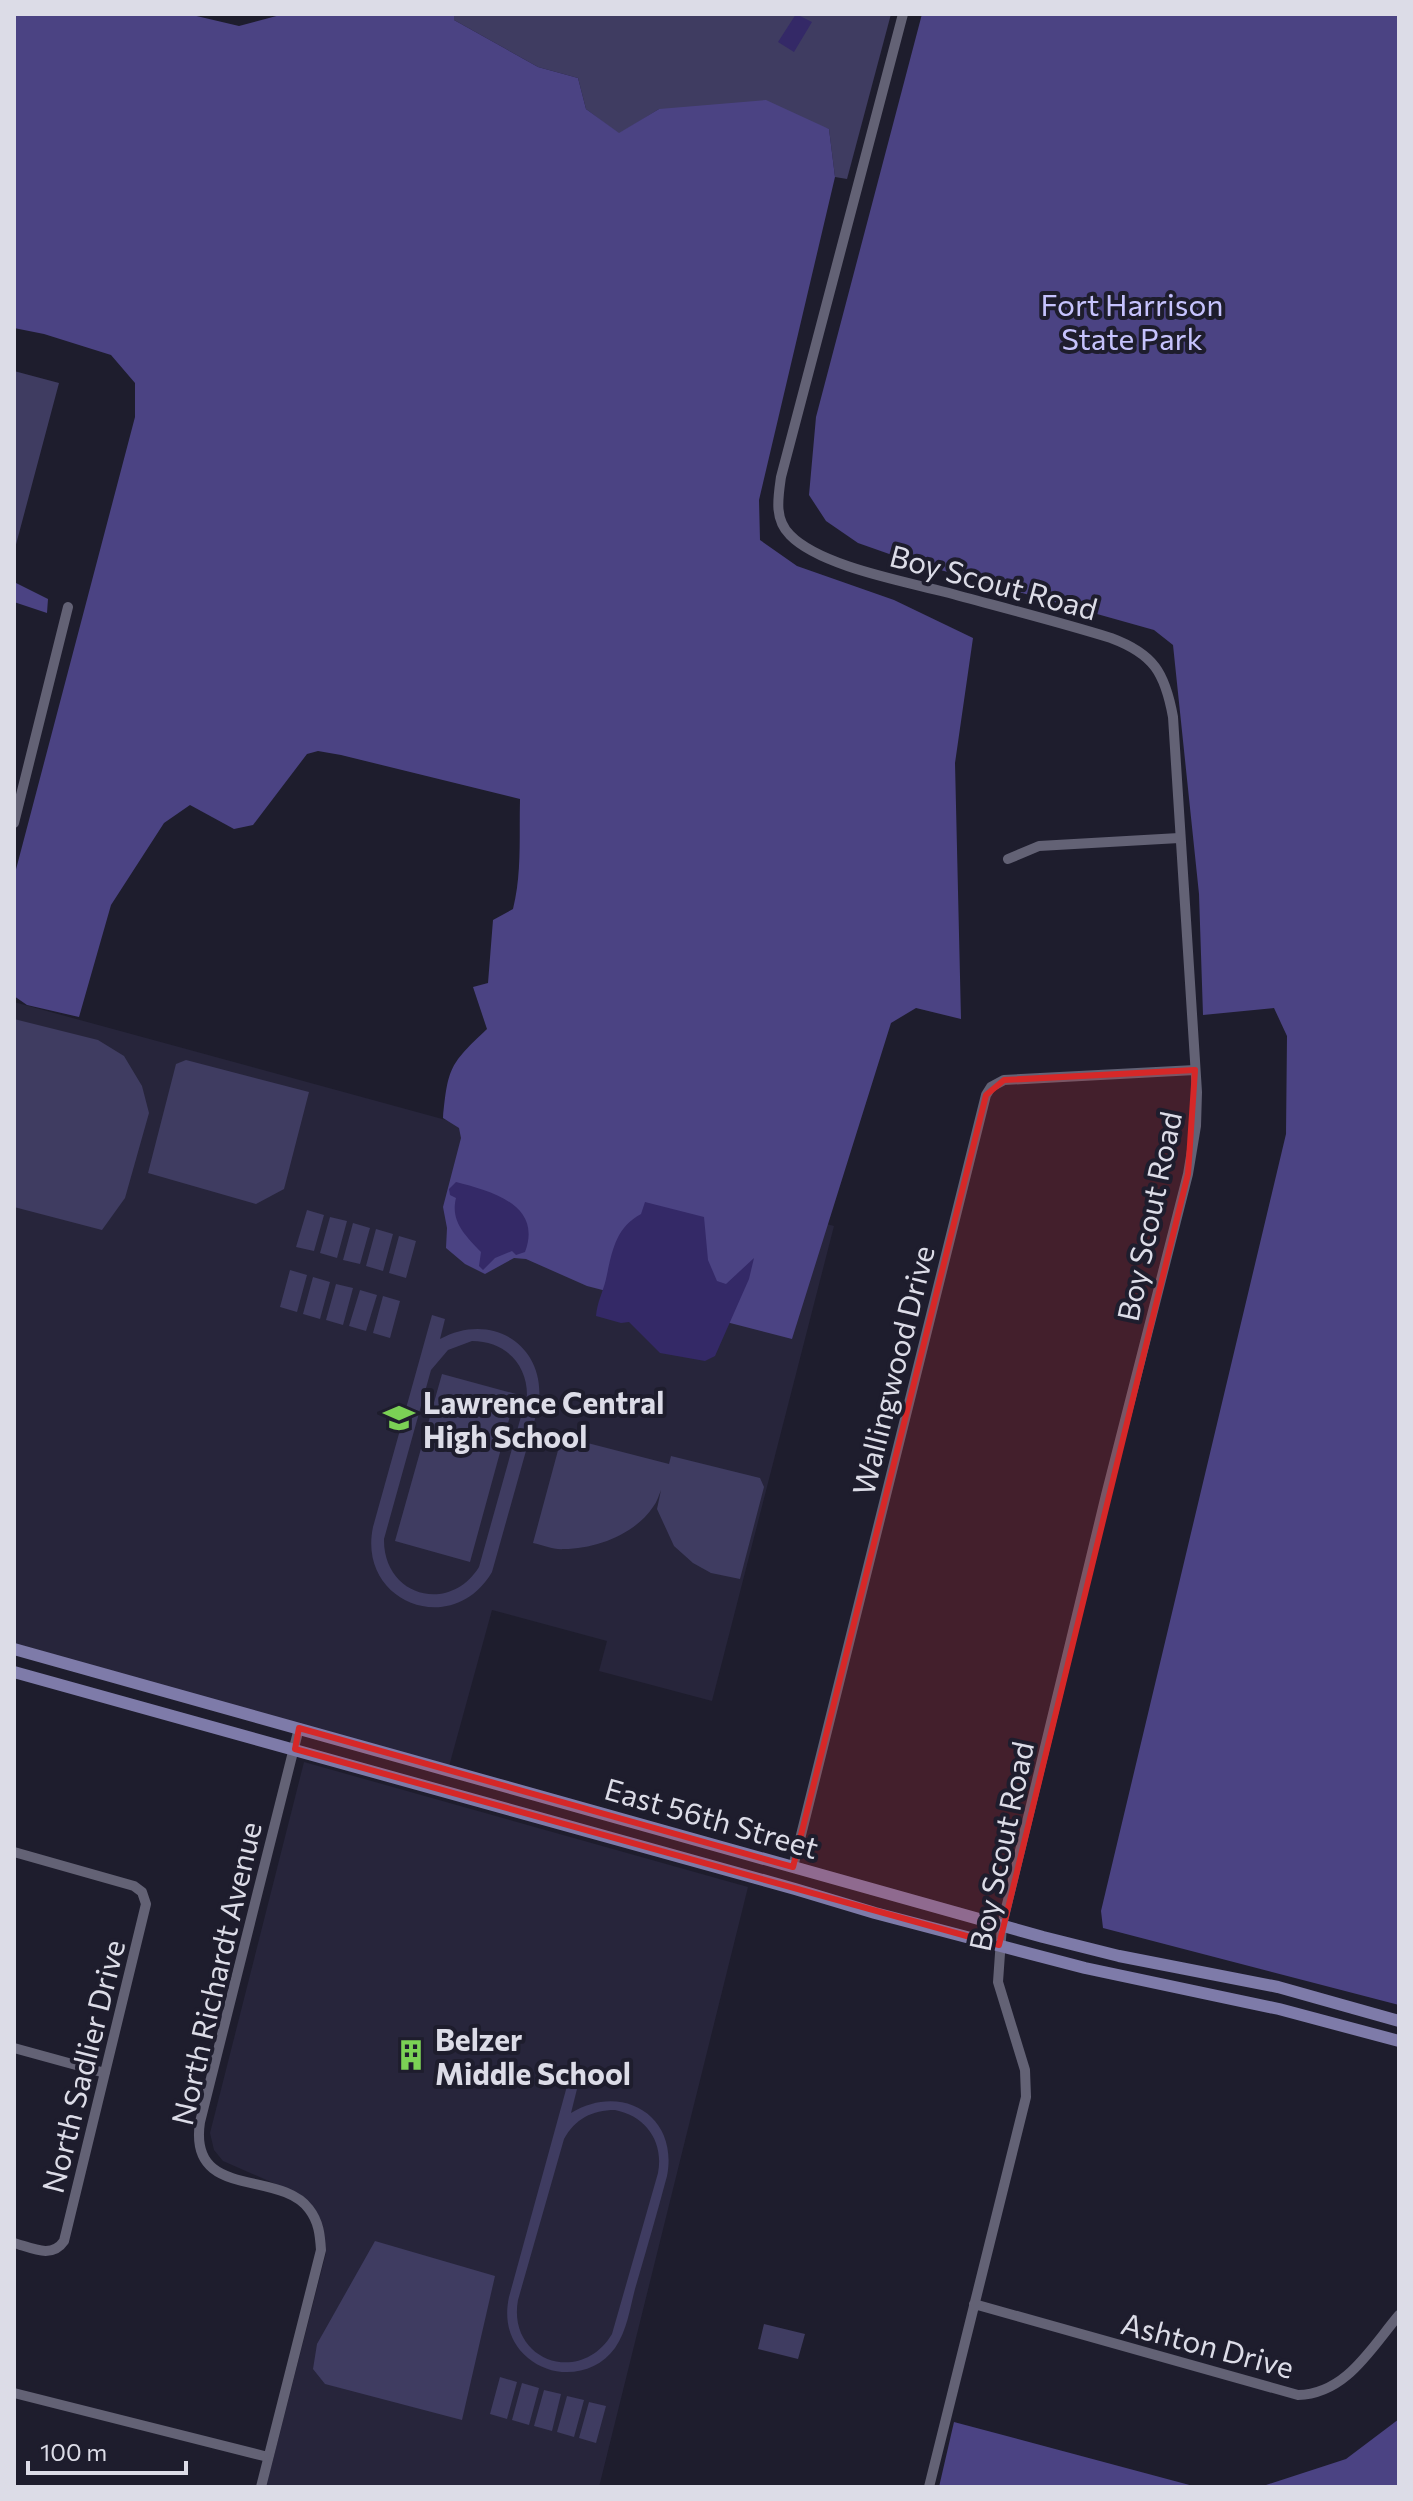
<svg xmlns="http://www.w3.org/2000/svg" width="1413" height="2501" font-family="Commissioner,sans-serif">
<rect width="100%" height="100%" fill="#1e1d2d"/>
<path fill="#27253b" d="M14,1002L834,1226L712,1701L599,1671L607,1641L492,1610L448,1770L14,1650Z
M304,1762L748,1887L599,2487H266L326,2253L323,2226L313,2208L296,2193L223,2161L214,2150L210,2133Z"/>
<path fill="#3f3c61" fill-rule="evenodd" d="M454,14H891L847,179L835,177L829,129L659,109L619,134L586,109L578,78L538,67L454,20Z
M14,371L59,383L14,552Z
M14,1019L98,1040L124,1056L142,1086L149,1113L125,1198L102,1230L14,1207Z
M186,1060L309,1092L284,1189L256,1204L148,1173L176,1064Z
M307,1210L324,1215L314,1251L296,1247Z
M330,1217L347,1221L337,1258L320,1253Z
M353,1223L370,1228L360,1264L343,1260Z
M376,1229L393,1234L383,1271L366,1266Z
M399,1236L416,1241L406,1278L389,1273Z
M290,1270L307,1275L297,1312L280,1307Z
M313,1277L330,1282L320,1319L303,1314Z
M336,1284L353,1288L343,1325L326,1320Z
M360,1290L377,1295L366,1331L349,1326Z
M383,1296L400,1301L390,1338L373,1333Z
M432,1315L445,1319L440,1339C493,1310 549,1347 538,1408L492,1572C453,1639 357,1603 373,1527ZM472,1341C504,1341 527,1363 527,1395L479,1567C449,1615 383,1596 384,1539L431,1370L448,1350Z
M442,1374L516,1394L470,1562L395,1541Z
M572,1439L669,1464L671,1456L760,1478L764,1487L740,1579L711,1573L693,1563L674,1546L657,1509L661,1490C659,1495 657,1502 653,1507C635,1534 596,1549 564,1549C554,1550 543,1545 533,1543L560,1443Z
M567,2086L577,2089L571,2113C621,2082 679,2115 667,2176C657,2214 646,2251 635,2289C630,2308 627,2331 615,2348C595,2376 554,2380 528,2358C509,2342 504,2320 509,2297ZM615,2110C646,2116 664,2142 658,2173L612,2334C580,2387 507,2360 518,2300L564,2139C575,2119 592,2110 615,2110Z
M375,2241L495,2276L462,2420L325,2384L313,2369L317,2344Z
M764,2324L805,2334L798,2359L758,2349Z
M500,2377L517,2382L507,2419L490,2414Z
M522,2383L539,2388L529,2425L512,2420Z
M544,2390L561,2394L552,2431L534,2426Z
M567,2396L584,2400L574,2437L557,2432Z
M589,2402L606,2406L596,2443L579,2438Z"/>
<path fill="#4b4383" d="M14,14H188L239,26L284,14H454V20L538,67L578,78L586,109L619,133L659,109L766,100L829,129L835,177L759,500L760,540L797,566L894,600L973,638L955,763L961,1019L916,1008L891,1023L792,1339L587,1286L526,1259L514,1258L485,1274L465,1264L446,1248L447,1228L443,1207L461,1138L459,1128L443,1118C448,1067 450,1064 487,1029L473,987L488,983L493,920L513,909C522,873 519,836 520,799L341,755L318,751L307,754L253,825L234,829L190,805L164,823L111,905L79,1017L27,1005L14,996V877L135,417V383L111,355L44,334L14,328Z
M922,14H1399V2005L1103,1928L1101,1911L1286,1134L1287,1036L1274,1008L1203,1015L1199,894L1173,645L1154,630L912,562L858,543L826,521L809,495L816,417Z
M14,582L48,599L47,613L14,602Z
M1399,2419V2487H1260L1346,2459Z
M954,2422L1197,2487H939Z"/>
<path fill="#342967" d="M796,14L812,22L794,52L778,42Z
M456,1182C490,1191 543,1204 525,1252L516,1255L512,1251L495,1258L483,1270L479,1266L481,1252C466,1236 450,1222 456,1198L450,1195L449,1189Z
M645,1202L704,1217L708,1260L717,1281L726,1284L754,1258L749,1279L715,1356L705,1361L660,1353L629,1322L621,1323L596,1316C597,1302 603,1292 606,1279C612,1252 615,1228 641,1214Z"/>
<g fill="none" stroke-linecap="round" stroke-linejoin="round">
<path stroke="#636275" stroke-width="10" d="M903,14L781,477C778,498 774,519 790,535C820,566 903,581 945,592C1000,607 1056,621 1111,638C1154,654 1165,673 1173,717L1197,1092L1196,1126L1188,1174L1106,1495L1002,1925L998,1982L1025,2070L1026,2097L929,2487
M14,823L68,607
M1008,859L1039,846L1179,838
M14,1852L134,1886L142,1892L146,1904L64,2241C52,2259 32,2248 14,2243
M793,1867L986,1095L991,1087L1004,1080L1195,1070
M14,2048L105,2073
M974,2304L1298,2395C1346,2394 1371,2348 1399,2315
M14,2393L268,2457
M261,2487L321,2250C320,2235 319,2222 309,2209C279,2169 188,2201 200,2122L299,1728"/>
<path stroke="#7e7ba9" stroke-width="12" d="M14,1649L1043,1937L1119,1956L1278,1987L1399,2021
M14,1672L795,1889L875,1913L1085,1968L1279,2009L1399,2041"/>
</g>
<path fill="#d62828" fill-opacity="0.2" stroke="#d62828" stroke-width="6" stroke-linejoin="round" d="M1195,1070L1188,1174L999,1945L295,1749L299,1728L793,1867L986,1095L1004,1080Z"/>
<defs>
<symbol id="school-bare" viewBox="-9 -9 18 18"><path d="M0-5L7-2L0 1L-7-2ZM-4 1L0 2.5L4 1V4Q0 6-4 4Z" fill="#7bd155" stroke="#1e1d2d" stroke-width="2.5" paint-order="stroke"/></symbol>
<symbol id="building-bare" viewBox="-9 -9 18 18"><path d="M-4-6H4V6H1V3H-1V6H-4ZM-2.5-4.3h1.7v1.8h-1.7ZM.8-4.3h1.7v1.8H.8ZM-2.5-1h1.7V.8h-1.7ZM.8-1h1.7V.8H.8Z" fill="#7bd155" stroke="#1e1d2d" stroke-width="2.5" paint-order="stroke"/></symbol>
</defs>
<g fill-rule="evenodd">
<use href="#school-bare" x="377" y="1396" width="44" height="44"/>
<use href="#building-bare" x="389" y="2033" width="44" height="44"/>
</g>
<g text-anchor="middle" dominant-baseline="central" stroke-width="8" stroke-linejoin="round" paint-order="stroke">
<g font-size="30" fill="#c6c3fd" stroke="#1e1d2d">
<text x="1132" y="303">Fort Harrison<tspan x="1132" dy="34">State Park</tspan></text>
</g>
<g font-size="30" fill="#dcdce7" stroke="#1e1d2d">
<text transform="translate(994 581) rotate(15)">Boy Scout Road</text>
<text transform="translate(1148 1216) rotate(-78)">Boy Scout Road</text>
<text transform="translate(892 1370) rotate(-76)">Wallingwood Drive</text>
<text transform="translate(712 1817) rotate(16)">East 56th Street</text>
<text transform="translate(1000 1846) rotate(-78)">Boy Scout Road</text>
<text transform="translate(215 1973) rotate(-77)">North Richardt Avenue</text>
<text transform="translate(82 2066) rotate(-76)">North Sadlier Drive</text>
<text transform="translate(1208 2344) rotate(15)">Ashton Drive</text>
</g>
<g font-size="30" font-weight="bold" fill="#dcdce7" stroke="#1e1d2d" text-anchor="start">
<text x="423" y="1401">Lawrence Central<tspan x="423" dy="34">High School</tspan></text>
<text x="435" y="2038">Belzer<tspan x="435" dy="34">Middle School</tspan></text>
</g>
</g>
<rect width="1413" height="2501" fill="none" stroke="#dcdce7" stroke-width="32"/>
<path d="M28 2461v12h158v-12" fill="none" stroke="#dcdce7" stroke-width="4"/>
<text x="40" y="2461" font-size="24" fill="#dcdce7" stroke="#1e1d2d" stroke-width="6" paint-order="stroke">100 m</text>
</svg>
